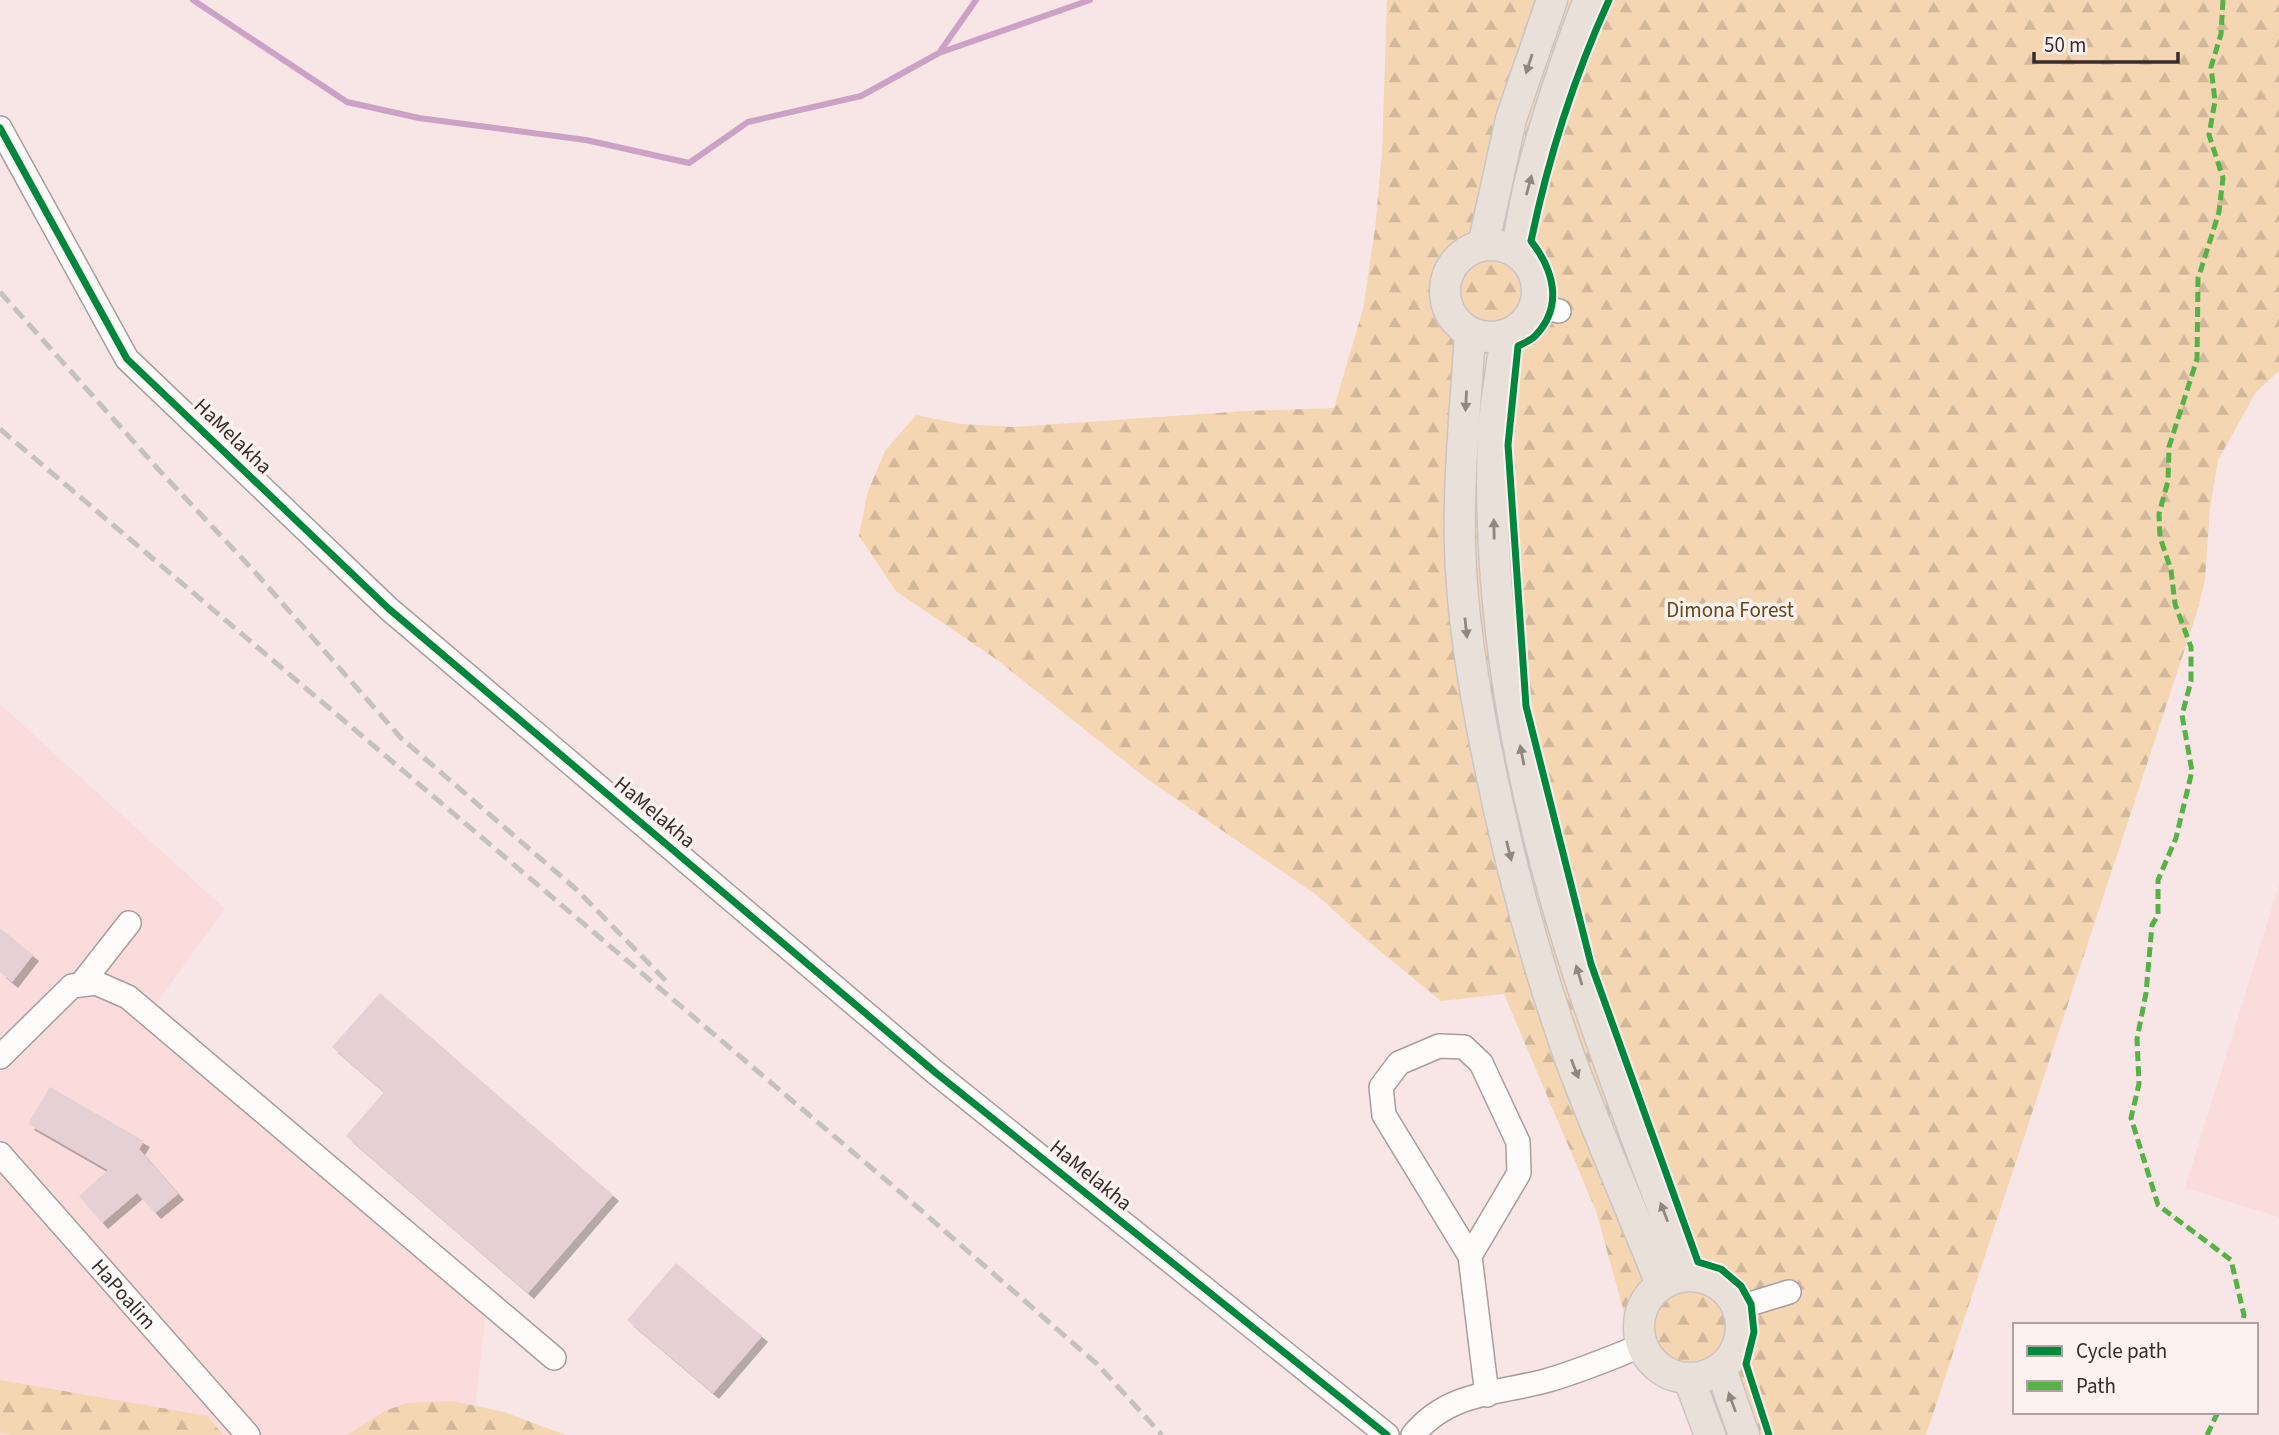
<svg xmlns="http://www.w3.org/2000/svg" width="2279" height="1435" font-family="'Source Sans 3',sans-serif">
<defs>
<pattern id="forest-firs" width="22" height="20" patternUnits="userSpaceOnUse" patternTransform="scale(1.75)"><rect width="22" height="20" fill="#f4d6b3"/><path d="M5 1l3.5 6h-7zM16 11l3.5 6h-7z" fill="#d2b89a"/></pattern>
<filter id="shadow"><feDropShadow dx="6" dy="6" stdDeviation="0" flood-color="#0004"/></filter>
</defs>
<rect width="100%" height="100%" fill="#f7e6e5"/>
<path fill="#f9dcdb" d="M0,704L225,909L149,1013L486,1311L473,1429L486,1435H0Z
M2279,885V1217L2185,1188Z"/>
<path fill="url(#forest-firs)" d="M1387,0H2279V371L2256,392L2218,460L2210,508L2205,580L2196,615L1926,1435H1761L1705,1400L1627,1323L1596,1211L1504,994L1441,1001L1363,937L1318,896L1147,779L996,659L896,591L859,536L867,494L885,451L916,415L961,424L1013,427L1246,411L1334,408L1363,309L1375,229L1382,154Z
M0,1380L208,1416L223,1435H10L0,1433Z
M452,1401L504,1412L566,1435H347L385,1411L407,1403Z"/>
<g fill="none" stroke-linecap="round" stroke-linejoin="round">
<path stroke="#cca1c6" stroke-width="6" d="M193,0L347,102L419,118L586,140L689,163L748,122L861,96L939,53L1090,0
M939,53L976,0"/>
</g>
<path fill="#e5d0d5" filter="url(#shadow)" d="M0,928L33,955L12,982L0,972Z
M380,993L613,1195L528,1293L346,1136L384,1092L332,1047Z
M50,1087L144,1141L139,1149L178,1194L155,1213L137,1193L102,1223L79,1196L108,1170L28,1124Z
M676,1263L762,1336L713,1393L627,1320Z"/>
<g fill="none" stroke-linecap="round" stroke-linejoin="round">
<defs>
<g id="minor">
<path d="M0,128L127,359L389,609L936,1073L1387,1435"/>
<path d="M1535,306L1559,311"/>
<path d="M82,983L129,923"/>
<path d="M0,1057L72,986L96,983L128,997L554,1358"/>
<path id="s1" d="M0,1154L248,1435"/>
<path d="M1470,1256L1519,1173L1518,1142L1481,1063L1464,1047L1439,1046L1399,1063L1381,1087L1384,1115L1470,1256L1487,1395"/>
<path d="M1737,1308L1789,1292"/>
<path d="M1413,1435C1448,1392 1496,1394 1545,1381C1578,1372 1610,1358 1641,1346"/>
</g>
<path id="major" d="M1445 291a46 46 0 1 1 92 0a46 46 0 1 1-92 0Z
M1483,246L1511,119L1552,0
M1517,252C1524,195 1540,141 1558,86C1568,57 1577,28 1589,0
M1470,332C1466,404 1458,477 1460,549C1462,619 1474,690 1488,758C1509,862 1536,964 1572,1064C1600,1138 1632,1211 1661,1284
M1506,335C1502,368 1495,402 1493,435C1486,620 1523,807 1581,982C1614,1081 1652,1178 1688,1276
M1639 1327a51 51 0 1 1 102 0a51 51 0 1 1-102 0Z
M1721,1369L1744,1435
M1689,1379L1710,1435"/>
</defs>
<use href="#minor" stroke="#a99d9c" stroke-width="26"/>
<use href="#major" stroke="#ccc4c3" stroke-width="33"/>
<use href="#minor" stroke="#fefbfb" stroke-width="23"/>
<use href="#major" stroke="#eae0da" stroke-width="30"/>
<path stroke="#c5c1c0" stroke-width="5" stroke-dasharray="14 7" stroke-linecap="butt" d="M0,292L158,469L254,571L401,738L577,890L668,983
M0,429L900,1192L1098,1365L1162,1435"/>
<path stroke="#56b246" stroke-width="5" stroke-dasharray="10 5" stroke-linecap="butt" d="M2223,0L2221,34L2211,67L2215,101L2209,135L2223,178L2219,212L2198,279L2197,359L2169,447L2168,481L2159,514L2160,537L2171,570L2175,604L2191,647V681L2182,715L2192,771L2176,838L2158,880V915L2152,925L2146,993L2137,1039L2139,1084L2131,1118L2158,1205L2231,1260L2244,1315L2242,1325
M2207,1435L2218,1412"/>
<defs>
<path id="cycleway" d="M1609,0C1574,77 1548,159 1531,241C1553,269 1564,305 1536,335C1532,340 1524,343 1518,346L1508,445L1526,706L1591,964L1698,1262L1721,1269L1741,1286L1751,1304L1754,1332L1746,1364L1769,1435
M0,128L127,359L389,609L936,1073L1387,1435"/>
</defs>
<use href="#cycleway" stroke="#fef2f1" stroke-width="11"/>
<use href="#cycleway" stroke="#00873e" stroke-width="7"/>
</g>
<defs><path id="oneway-solid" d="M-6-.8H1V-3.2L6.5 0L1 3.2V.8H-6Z" transform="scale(1.75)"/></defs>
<g fill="#908682">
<use href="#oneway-solid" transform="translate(1529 64) rotate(108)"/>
<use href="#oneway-solid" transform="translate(1529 185) rotate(-75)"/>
<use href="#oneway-solid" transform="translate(1466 401) rotate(93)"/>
<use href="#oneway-solid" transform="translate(1494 529) rotate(-91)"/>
<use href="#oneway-solid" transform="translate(1466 628) rotate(84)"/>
<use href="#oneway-solid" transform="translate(1522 755) rotate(-101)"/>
<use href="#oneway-solid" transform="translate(1509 851) rotate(76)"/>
<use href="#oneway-solid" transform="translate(1579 975) rotate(-107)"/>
<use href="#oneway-solid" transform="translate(1575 1069) rotate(69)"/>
<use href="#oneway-solid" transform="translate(1664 1212) rotate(-111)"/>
<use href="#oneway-solid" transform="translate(1732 1402) rotate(-110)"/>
</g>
<g text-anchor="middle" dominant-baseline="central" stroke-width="7" stroke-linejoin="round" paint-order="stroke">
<g font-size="21" fill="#372b2b" stroke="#fef2f1">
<text transform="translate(233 436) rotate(44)">HaMelakha</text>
<text transform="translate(655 812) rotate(40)">HaMelakha</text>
<text transform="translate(1091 1175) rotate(39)">HaMelakha</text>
<text stroke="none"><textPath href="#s1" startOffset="187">HaPoalim</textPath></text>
</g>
<g font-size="21" fill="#644715" stroke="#fef2f1">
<text x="1730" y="610">Dimona Forest</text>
</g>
</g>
<rect x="2013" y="1323" width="245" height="91" fill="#fef2f1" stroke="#aea2a2" stroke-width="2"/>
<rect x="2027" y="1346" width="35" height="10" fill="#00873e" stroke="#aea2a2" stroke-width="2"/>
<text x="2076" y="1358" font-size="21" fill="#372b2b">Cycle path</text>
<rect x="2027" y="1381" width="35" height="10" fill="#56b246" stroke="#aea2a2" stroke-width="2"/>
<text x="2076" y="1393" font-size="21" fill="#372b2b">Path</text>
<path d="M2034 52v10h144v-10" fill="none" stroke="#372b2b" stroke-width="3.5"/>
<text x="2044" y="52" font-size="21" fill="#372b2b" stroke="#fef2f1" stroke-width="5" paint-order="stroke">50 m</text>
</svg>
